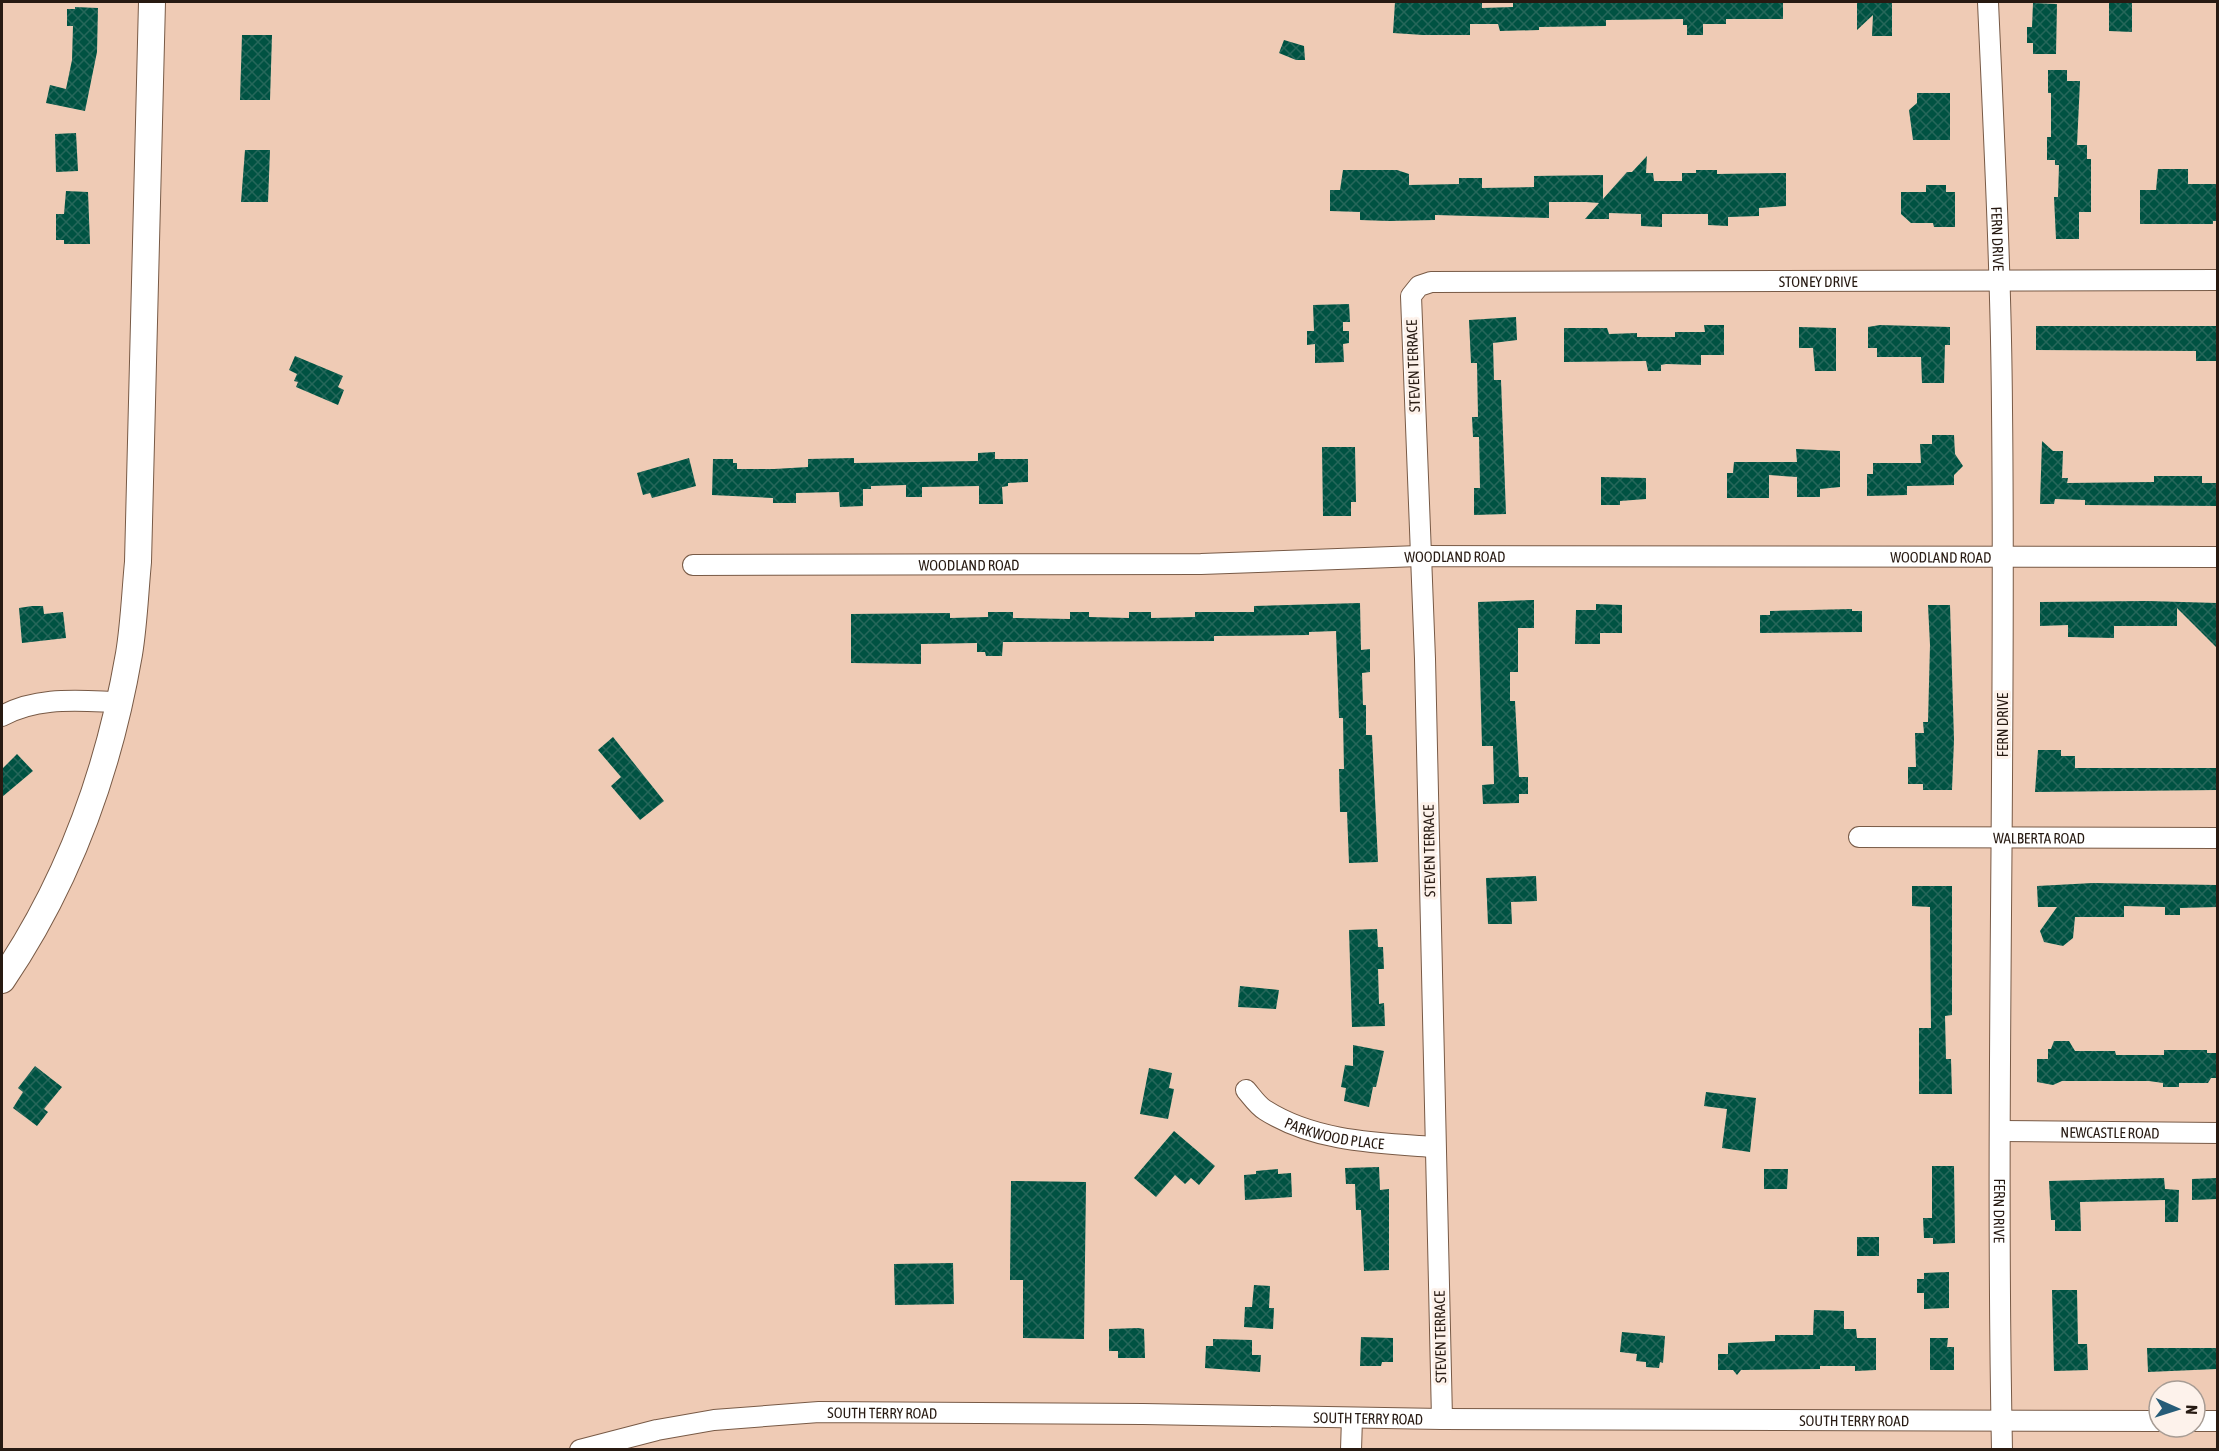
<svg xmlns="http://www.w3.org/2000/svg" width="2219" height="1451" font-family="'Asap Condensed',sans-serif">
<defs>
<pattern id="building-cross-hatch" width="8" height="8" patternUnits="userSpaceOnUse" patternTransform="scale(1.5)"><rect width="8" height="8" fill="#005242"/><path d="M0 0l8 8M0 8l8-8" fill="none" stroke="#26675a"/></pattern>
</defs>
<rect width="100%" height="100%" fill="#efcbb5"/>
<path fill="url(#building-cross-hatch)" d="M1395,2H1482V8L1513,7V2H1783V19H1726V24H1703V35H1687V25H1683V19L1606,20V26L1539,27V30L1500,31L1498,24H1470V35H1423L1393,33Z
M1857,2H1892V36H1872L1873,15L1857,30Z
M2109,2H2132V32L2109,31Z
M2033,3L2057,4L2056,54H2033V43H2027V27H2032Z
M75,7L98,8L97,52L85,111L46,103L50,85L66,89L72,60L73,26H67V9H75Z
M242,35H272L270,100H240Z
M1284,40L1304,46L1305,60H1296L1279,53Z
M2048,70H2067V81H2080L2077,145H2087V159H2091V212H2079V239H2056L2054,197H2058L2059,165H2055V160H2047V137H2051V93H2048Z
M1917,93H1950V140H1913L1909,110L1917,103Z
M76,133L78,171L56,172L55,134Z
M245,150H270L268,202H241Z
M1647,156L1646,173H1653L1654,181H1682V173H1696V170H1717V174L1786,173V206L1759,208V216L1728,217V226L1708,225V214H1662V227L1641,226V214L1609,213V219H1585L1599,203L1586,202H1549V218L1435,215V220L1389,221L1360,220V212L1330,211V190H1340L1343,170H1397L1409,174V185L1459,184V178H1482V188L1534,187V176L1603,175V199L1627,172H1632Z
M2158,169H2188V184H2217V221H2213V224H2140V190H2156Z
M1926,185H1946V192H1955V227H1934L1933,223H1911L1901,214V192H1926Z
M66,191L88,192L90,244H64V240H56V214H64Z
M1349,304L1350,322H1343V331H1349V343L1343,344L1344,362L1315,363V344L1307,345V331H1314L1313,305Z
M1516,317L1517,340L1493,343L1494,380H1501L1506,514L1474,515V488H1480L1479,437H1473L1472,417H1478L1477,363H1471L1469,320Z
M1704,325H1724V355H1701V365L1666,364L1661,365V371H1648L1646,361L1564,362V328H1607L1609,334L1637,333V337H1675V332H1705Z
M1880,325L1950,327V345H1945L1944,383H1922L1921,357H1877V348H1868V327Z
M2036,326H2217V361H2196V351L2036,350Z
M1799,327L1836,328V371H1815L1813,348H1799Z
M295,356L343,376L338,387L344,390L338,405L296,387L298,382L294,381L297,374L289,370Z
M1932,435H1954L1955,454L1963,466L1954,475V485L1907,486V495L1867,496V474H1873V463H1921L1920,444H1932Z
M2042,441L2053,451H2063L2062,478H2068L2067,483L2154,482V476H2202V483H2217V506L2085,505V500L2055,499L2054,504H2040Z
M1322,447H1355L1356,502H1351V516H1323Z
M1796,449L1840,451V487L1820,489V497H1797V477L1769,475V498H1727V473H1733L1734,462H1797Z
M995,452V459H1028V482L1008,483V486L1002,487L1003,504H979V486L922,487V497H906V485L871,486V489H863V506L840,507L839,492L796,493V503H773V498L712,495L713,459H733V463H737V469H774L808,467V459L854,458V463L978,461V453Z
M689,458L696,486L652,498L650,493L643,495L637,473Z
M1601,477L1646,478V499L1620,501V505H1601Z
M1534,600V628H1518V672H1510V701H1515L1519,777H1528V794H1519V803L1483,804L1482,785L1494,784L1493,746H1482L1478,602Z
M2148,601L2217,603V648L2177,608V626H2114V638L2068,637V625L2040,626V602Z
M1360,603L1361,650L1370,649V672L1362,673L1363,705H1366V735H1372L1378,862L1349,863L1347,812H1340L1339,769H1344L1343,718H1339L1336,631L1309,632V635L1214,636V641L1003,642L1002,656H986L985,652H977V643L921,644V664L851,663V614L950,613V618L988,617V612H1013V618L1070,619V612H1089V617L1129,618V612H1151V618L1195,617V612H1254V606Z
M1596,604L1622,605V633H1600V644H1575L1576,610H1596Z
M1928,605H1950L1954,740L1952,790H1923V784H1908V767H1916L1915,733H1924L1923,722H1928L1930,645Z
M32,606H43L44,614L63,612L66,638L22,643L19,608Z
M1852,609V611H1862V632L1760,633V615H1770V611Z
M613,737L664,801L640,820L611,786L621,777L598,750Z
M2038,750H2061V756H2075V768H2217V790L2035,792Z
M17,754L33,771L2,797V769Z
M1536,876L1537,901L1511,902L1512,924H1488L1486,878Z
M2093,883L2217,885V907L2180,908V915H2165V907L2124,906V917H2075L2073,938L2063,946L2044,942L2040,931L2057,907H2038L2037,886Z
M1912,886H1952V1015L1945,1016L1946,1059H1951L1952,1094H1919V1028H1931L1930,907L1912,906Z
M1377,929L1378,947H1383L1384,969H1378L1379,1004L1384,1003L1385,1026L1352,1027L1349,930Z
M1240,986L1279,990L1276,1009L1238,1007Z
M2054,1041H2069L2075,1051H2115L2116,1055H2164V1050H2207V1053H2217V1078H2211L2208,1083H2179V1087H2163V1083L2149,1081H2062L2053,1085L2037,1082V1059H2048V1049H2051Z
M1353,1045L1384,1051L1376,1087H1373L1369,1107L1344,1101L1346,1088L1341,1087L1345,1065L1353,1066Z
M35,1066L62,1087L44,1109L48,1112L37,1126L13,1108L23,1092L18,1088Z
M1149,1068L1172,1073L1169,1088L1174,1089L1168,1119L1140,1114Z
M1706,1092L1756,1098L1750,1152L1722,1148L1727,1109L1704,1106Z
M1174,1131L1215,1166L1199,1185L1191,1178L1185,1184L1175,1175L1156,1197L1134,1178Z
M1932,1166H1954L1955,1243L1933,1244V1238H1924L1923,1218H1932Z
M1379,1167L1380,1190L1389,1189V1270L1364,1271L1361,1210H1356L1355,1184H1346L1345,1168Z
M1278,1169V1174L1291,1173L1292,1197L1245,1200L1244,1175L1256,1174V1171Z
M1764,1169H1788L1787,1189H1764Z
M2164,1178L2165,1189L2179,1190L2178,1222H2165V1200L2080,1202L2081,1231H2055V1220H2051L2049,1181Z
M2217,1178V1199L2192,1200V1179Z
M1011,1181L1086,1182L1084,1339L1023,1338V1280H1010Z
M1857,1237H1879V1256H1857Z
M953,1263L954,1304L895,1305L894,1264Z
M1949,1272V1308L1924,1309V1293H1917V1279H1924V1273Z
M1254,1285L1270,1286L1269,1308H1274L1273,1329L1244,1327L1245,1307H1252Z
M2052,1290H2077L2078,1344H2087L2088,1370L2054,1371Z
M1814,1310L1844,1311V1329H1856L1857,1338H1876V1370L1855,1371V1366H1820V1369L1741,1370L1737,1375L1733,1370H1718V1354H1728V1343L1775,1341V1335H1813Z
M1138,1328L1144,1329L1145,1358H1118V1351H1109V1329Z
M1622,1332L1665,1336L1663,1363L1660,1362L1659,1368L1646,1367V1362L1636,1361L1637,1354L1620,1352Z
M1361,1337L1393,1338V1362H1382L1381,1366H1360Z
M1930,1338H1948L1947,1347H1954V1370H1930Z
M1213,1339L1252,1340V1355H1261L1260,1372L1205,1368L1206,1346H1213Z
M2147,1348H2217V1369L2148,1372Z"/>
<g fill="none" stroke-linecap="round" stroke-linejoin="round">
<defs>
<g id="minor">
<path id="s1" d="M1988,2C1994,137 2001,273 2002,409C2006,756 1995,1103 2002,1450"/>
<path id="s2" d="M693,565L1201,564L1419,556L2218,557"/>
<path d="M2,716C38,696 79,701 119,702"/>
<path id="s3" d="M1859,837L2218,838"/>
<path id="s4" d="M1246,1090C1252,1097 1258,1106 1265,1110C1315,1142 1378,1143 1435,1147"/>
<path id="s5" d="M2000,1131L2218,1133"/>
<path id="s6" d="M1442,1419L1425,659L1411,296L1419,286L1431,282L2218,280"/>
<path d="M2195,1421H2218"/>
<path id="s7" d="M580,1450L657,1430L714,1420L819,1412L1143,1414L1442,1419L2159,1421"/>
<path d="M1351,1450L1352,1418"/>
</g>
<path id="major" d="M2,980C68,883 109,770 129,654C134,624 135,593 138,562L152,2"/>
</defs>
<use href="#minor" stroke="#785a46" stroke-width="22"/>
<use href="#major" stroke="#785a46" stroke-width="28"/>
<use href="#minor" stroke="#fff" stroke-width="20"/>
<use href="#major" stroke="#fff" stroke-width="26"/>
</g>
<g text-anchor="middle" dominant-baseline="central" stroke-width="6" stroke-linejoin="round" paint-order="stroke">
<g font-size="15" fill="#271a12" stroke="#fdf2eb">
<text stroke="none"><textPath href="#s1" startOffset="237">FERN DRIVE</textPath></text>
<text stroke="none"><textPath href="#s6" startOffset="1536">STONEY DRIVE</textPath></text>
<text transform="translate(1413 366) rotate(-92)">STEVEN TERRACE</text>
<text stroke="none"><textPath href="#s2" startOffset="1248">WOODLAND ROAD</textPath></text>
<text stroke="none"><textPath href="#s2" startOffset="762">WOODLAND ROAD</textPath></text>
<text stroke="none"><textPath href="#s2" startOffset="276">WOODLAND ROAD</textPath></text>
<text transform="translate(2002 725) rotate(-90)">FERN DRIVE</text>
<text stroke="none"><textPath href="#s3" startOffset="180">WALBERTA ROAD</textPath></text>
<text transform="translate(1429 851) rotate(-91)">STEVEN TERRACE</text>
<text stroke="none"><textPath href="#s4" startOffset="102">PARKWOOD PLACE</textPath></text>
<text stroke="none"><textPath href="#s5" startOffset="110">NEWCASTLE ROAD</textPath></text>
<text stroke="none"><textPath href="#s1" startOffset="1209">FERN DRIVE</textPath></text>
<text transform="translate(1440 1337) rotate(-91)">STEVEN TERRACE</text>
<text stroke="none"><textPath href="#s7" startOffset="306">SOUTH TERRY ROAD</textPath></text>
<text stroke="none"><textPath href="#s7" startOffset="792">SOUTH TERRY ROAD</textPath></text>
<text stroke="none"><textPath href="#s7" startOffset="1278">SOUTH TERRY ROAD</textPath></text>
</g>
</g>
<rect width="2219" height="1451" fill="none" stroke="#271a12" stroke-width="6"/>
<g transform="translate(2177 1409) rotate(93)"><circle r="28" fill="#fdf2eb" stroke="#a79c94" stroke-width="1.5"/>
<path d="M0-4.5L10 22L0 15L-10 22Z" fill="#265c78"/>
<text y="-9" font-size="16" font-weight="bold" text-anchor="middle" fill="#271a12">N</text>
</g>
</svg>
